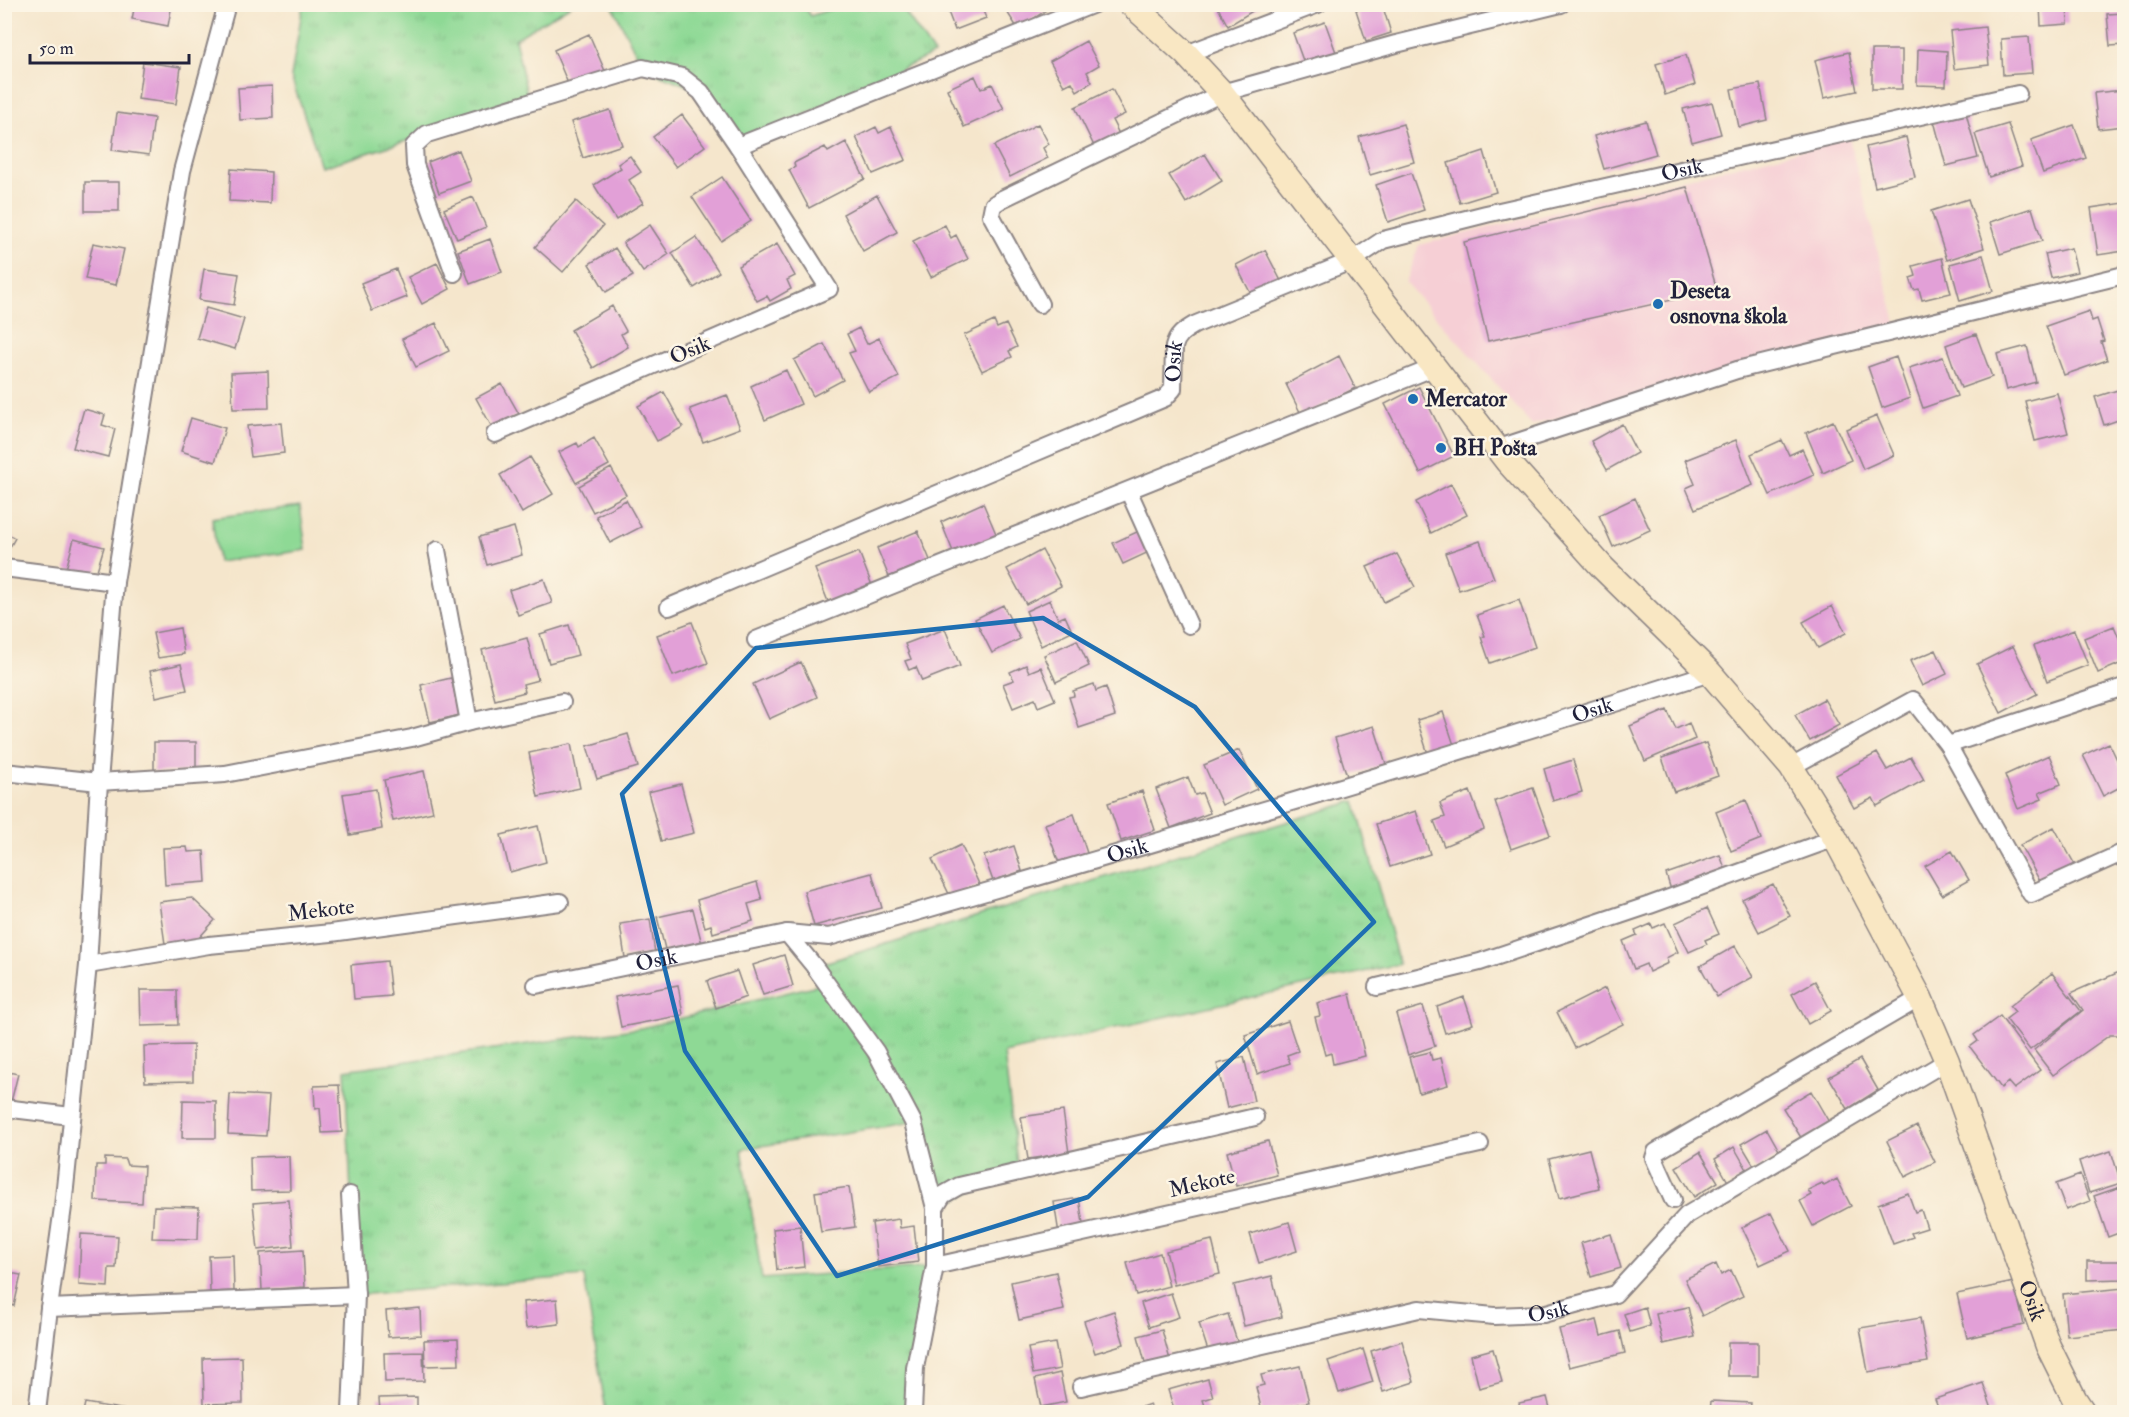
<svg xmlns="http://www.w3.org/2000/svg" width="2129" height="1417" font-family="'IM FELL Double Pica',serif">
<defs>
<pattern id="grass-tufts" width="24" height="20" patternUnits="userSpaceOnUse" patternTransform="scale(1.5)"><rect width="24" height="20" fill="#8ed995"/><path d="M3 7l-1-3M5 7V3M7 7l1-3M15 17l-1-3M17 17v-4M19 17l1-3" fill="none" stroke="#7aba81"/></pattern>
</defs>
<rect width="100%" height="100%" fill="#fcf5e5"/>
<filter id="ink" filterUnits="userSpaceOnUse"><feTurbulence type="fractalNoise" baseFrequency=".0167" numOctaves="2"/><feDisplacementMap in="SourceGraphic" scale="12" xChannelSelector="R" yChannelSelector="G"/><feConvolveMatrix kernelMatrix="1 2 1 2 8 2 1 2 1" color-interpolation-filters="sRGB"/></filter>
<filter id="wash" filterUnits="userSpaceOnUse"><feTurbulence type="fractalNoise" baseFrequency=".008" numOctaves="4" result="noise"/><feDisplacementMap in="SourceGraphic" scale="24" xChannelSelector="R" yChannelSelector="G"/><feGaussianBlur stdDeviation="1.35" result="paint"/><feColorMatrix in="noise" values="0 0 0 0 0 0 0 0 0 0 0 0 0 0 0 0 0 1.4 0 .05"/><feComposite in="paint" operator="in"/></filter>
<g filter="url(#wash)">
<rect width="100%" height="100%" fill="#f5e6cc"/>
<path fill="#f6cfd5" d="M1849,138L1897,327L1532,425L1405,282L1419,245Z"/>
<path fill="url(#grass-tufts)" stroke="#587e68" stroke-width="1.5" d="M303,5H571L515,39L529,103L322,167L291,77Z
M612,5H804L810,16L844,5H900L934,54L738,146L701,91L643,68Z
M1355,801L1399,964L1004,1053L1018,1172L935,1208L913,1122L742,1149L762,1279L935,1266L908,1412H606L584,1276L356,1295L345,1070L641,1028L826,983L814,966Z"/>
<path fill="#8ed995" stroke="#587e68" stroke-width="1.5" d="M300,506L306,550L218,562L212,518Z"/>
<g id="blocks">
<path fill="#e2a0d7" d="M135,4H172L168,26L132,19Z
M945,4H980L986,18L955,30Z
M1002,4H1055L1018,29Z
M1216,4H1264L1228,26Z
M1373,4H1382L1391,33L1366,41L1356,10Z
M2040,4H2067L2068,24L2041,26Z
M2124,13V45L2110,46L2107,14Z
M1325,22L1337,55L1305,66L1293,33Z
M1985,27L1989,65L1954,69L1950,31Z
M589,34L605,71L569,86L554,50Z
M2029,37L2032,73L2003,75L2001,39Z
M1086,41L1099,65L1087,72L1092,82L1077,91L1072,82L1064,86L1050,61Z
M1918,49L1947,51L1946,86L1917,85Z
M1872,50H1902V89H1872Z
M1849,52L1857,91L1824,98L1815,60Z
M1686,55L1695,85L1665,95L1656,64Z
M143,62L181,67L176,104L138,99Z
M975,76L981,89L992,84L1004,109L964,127L947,89Z
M1760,84L1767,120L1739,127L1731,89Z
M272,86L273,118L240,120L238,88Z
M1112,89L1125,114L1112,120L1120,136L1095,148L1075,107Z
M2123,90V94H2124V126L2098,129L2094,93Z
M1712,102L1721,134L1692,142L1683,109Z
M610,110L622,145L583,158L571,122Z
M117,113L154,118L149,155L112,150Z
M1966,113L1978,158L1946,166L1934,121Z
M682,115L705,146L676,167L653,137Z
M1646,121L1656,154L1604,169L1594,136Z
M1038,124L1049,144L1043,148L1048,158L1010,177L994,146Z
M1403,124L1414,162L1370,175L1359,137Z
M2008,124L2022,166L1989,177L1975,134Z
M2074,125L2086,158L2043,173L2031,140Z
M876,127L879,133L891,127L906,160L873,174L856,137Z
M1906,137L1915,177L1875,187L1866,147Z
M846,142L865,179L809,208L789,170L795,167L794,163L825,147L828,152Z
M459,150L471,181L439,193L428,162Z
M1484,151L1496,192L1460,203L1448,163Z
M1205,154L1222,181L1186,203L1169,175Z
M630,156L641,172L629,180L643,203L616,220L594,185L621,168L618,164Z
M231,169L271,172L270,203L229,201Z
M1411,173L1424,210L1388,222L1376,185Z
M722,177L751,221L721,241L692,197Z
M85,182H119V211H85Z
M1687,187L1717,290L1488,341L1464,242Z
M877,195L897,232L863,251L843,214Z
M473,197L486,227L457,239L444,209Z
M1968,199L1984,248L1947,260L1931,211Z
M576,201L603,226L563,272L535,247Z
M2124,203V251L2098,255L2091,208Z
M2032,208L2042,241L2000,254L1990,222Z
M650,225L669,254L643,272L623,243Z
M945,225L951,238L956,235L968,259L931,277L913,241Z
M696,237L719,272L694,288L672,253Z
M490,239L502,272L470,284L458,251Z
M93,243L124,249L116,285L85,279Z
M777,244L795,276L787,280L791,289L770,301L767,296L757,301L738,266Z
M615,248L633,276L606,292L589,264Z
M2071,248L2077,272L2051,278L2045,254Z
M1265,250L1281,281L1252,296L1236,265Z
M1983,255L1993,291L1960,301L1950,264Z
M1942,258L1951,293L1922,300L1919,289L1914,290L1910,278L1916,276L1913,266Z
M437,263L450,289L422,304L408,277Z
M204,269L239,274L234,305L199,300Z
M396,269L407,297L372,311L361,283Z
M612,306L626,331L621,334L628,347L593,368L571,330Z
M206,308L244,319L235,349L197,338Z
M2089,311L2092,321L2097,319L2104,341L2101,342L2107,360L2064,375L2046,326Z
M994,321L997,328L1006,324L1017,347L1009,351L1012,357L982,371L964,335Z
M436,323L449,351L416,367L402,339Z
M859,328L867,344L879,338L899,377L869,392L849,353L855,351L847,334Z
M1976,334L1992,377L1961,388L1946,345Z
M824,344L843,380L813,396L794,360Z
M2027,346L2036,382L2006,390L1997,354Z
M1339,356L1355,388L1302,416L1286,384Z
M1896,357L1910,398L1882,408L1868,367Z
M1943,357L1957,396L1923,408L1909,368Z
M786,370L801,404L765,420L751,386Z
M268,371L269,408L233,409L231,373Z
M502,384L519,414L493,429L476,398Z
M1419,387L1454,456L1420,473L1385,404Z
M2121,389L2124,400V418L2104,425L2095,397Z
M664,392L683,427L657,441L638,406Z
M2057,393L2068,433L2035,441L2025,401Z
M727,395L740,428L703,442L690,409Z
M84,409L105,415L102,425L115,429L108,457L73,448Z
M1877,416L1894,455L1863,469L1846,429Z
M191,418L225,428L215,462L181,451Z
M1833,421L1851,460L1823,473L1806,433Z
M281,423L284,453L251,457L247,426Z
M1622,424L1637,453L1607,470L1591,441Z
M594,438L609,465L576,483L559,452L577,443L579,447Z
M1736,440L1753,485L1695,509L1686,488L1695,484L1685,460Z
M1782,440L1789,455L1802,449L1814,475L1770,495L1751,454Z
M530,457L553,494L522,513L500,475Z
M611,468L626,495L593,512L579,486Z
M1451,484L1467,515L1431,533L1416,502Z
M1635,498L1650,530L1613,547L1599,515Z
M626,500L641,527L610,543L596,516Z
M983,503L997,536L954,554L941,522Z
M514,527L522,555L487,565L479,537Z
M918,531L930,560L889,577L877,548Z
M1139,531L1149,552L1123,564L1113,543Z
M4,532L15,538L4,558Z
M74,539L104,547L95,577L66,569Z
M1480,541L1494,578L1459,590L1445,553Z
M1042,550L1061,586L1026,604L1007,569Z
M859,552L873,588L829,604L815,569Z
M1397,554L1415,587L1384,602L1367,567Z
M544,579L552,603L518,615L509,590Z
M1050,600L1058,619L1065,616L1072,631L1041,646L1026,611Z
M1519,600L1535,647L1490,663L1481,637L1485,636L1477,615Z
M1003,605L1020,639L992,653L975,619Z
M1832,606L1846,633L1818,648L1803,622Z
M692,622L708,663L673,676L657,635Z
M569,625L578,655L549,663L540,634Z
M2114,626L2124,650V662L2098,673L2084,638Z
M180,628L184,654L158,658L153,633Z
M945,629L960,666L922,681L916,667L909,670L905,661L911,659L905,644Z
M2074,630L2088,665L2047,681L2034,646Z
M527,638L538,680L523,684L525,692L495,700L482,650Z
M1077,640L1089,666L1056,682L1044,655Z
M2013,646L2037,694L2001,713L1977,664Z
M1936,650L1947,674L1922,686L1910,661Z
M801,662L817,697L769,719L753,684Z
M181,664L187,690L156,697L150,671Z
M1026,665L1029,672L1041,667L1055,700L1038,707L1035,699L1013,708L1003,684L1014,680L1010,672Z
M451,678L460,715L430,722L421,685Z
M1094,684L1096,691L1106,687L1115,716L1079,728L1069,697L1074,696L1073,691Z
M1824,699L1839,725L1810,741L1795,715Z
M1667,710L1676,729L1689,723L1695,739L1645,761L1630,726Z
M1443,712L1454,745L1428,754L1417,720Z
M1374,726L1386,764L1347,776L1335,738Z
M628,734L638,767L597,779L587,746Z
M154,742H196V772H154Z
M1706,743L1718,776L1674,792L1662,758Z
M2109,743L2124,774V785L2103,796L2083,755Z
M571,744L580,788L538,797L529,753Z
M1239,750L1257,789L1222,805L1204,765Z
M1877,753L1887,770L1911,757L1924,780L1877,806L1873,798L1854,808L1836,775Z
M2049,755L2061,784L2039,793L2042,799L2018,809L2005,775Z
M1573,760L1582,792L1553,801L1544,769Z
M424,771L433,812L393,821L384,780Z
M1188,777L1195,795L1202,793L1210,813L1171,828L1156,789Z
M681,784L694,833L661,841L648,792Z
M1533,788L1550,835L1511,849L1495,801Z
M376,789L382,829L350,835L343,794Z
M1142,791L1155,830L1121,841L1108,803Z
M1470,791L1484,829L1444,846L1434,821L1445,817L1440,803Z
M1746,800L1761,839L1731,851L1716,812Z
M1416,811L1430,854L1390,867L1376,824Z
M1074,814L1087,853L1059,863L1045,824Z
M538,826L546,862L510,872L501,835Z
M2054,827L2075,865L2041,883L2020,845Z
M961,845L979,884L951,898L932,859Z
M1014,846L1022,871L993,881L984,856Z
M187,847L188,852L204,851L206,882L165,885L163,848Z
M1952,851L1969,880L1942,895L1925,866Z
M1720,855L1726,871L1671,890L1666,874Z
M872,873L882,908L814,926L804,891Z
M757,882L762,900L748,904L753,921L713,933L711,925L705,927L697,900Z
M1773,884L1790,916L1759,932L1742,899Z
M192,898L215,920L197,940L165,944L159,902Z
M1707,908L1719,934L1705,940L1707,944L1689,952L1675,923Z
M693,909L702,944L666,953L657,917Z
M650,919L655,953L625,958L620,924Z
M1665,923L1678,952L1666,958L1668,963L1649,972L1646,964L1634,969L1623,941L1637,935L1635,931L1651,924L1653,928Z
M1735,946L1753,977L1717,997L1700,966Z
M784,955L793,986L763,995L753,965Z
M387,961L391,996L354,999L351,965Z
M2124,970V1035H2110L2053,1075L2034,1050L2083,1010L2071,993Z
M737,971L746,997L716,1008L707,981Z
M2052,973L2081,1011L2030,1050L2006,1019L2015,1012L2010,1006Z
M1815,981L1831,1011L1808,1024L1792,994Z
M678,985L683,1015L621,1027L615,997Z
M1605,988L1623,1024L1575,1048L1557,1012Z
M140,990H177L178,1025L141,1026Z
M1350,994L1365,1056L1333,1064L1331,1053L1325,1055L1315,1017L1320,1016L1317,1003Z
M1464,997L1473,1024L1445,1033L1437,1007Z
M1423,1006L1435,1046L1408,1055L1396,1014Z
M2000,1016L2040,1070L2014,1089L2008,1082L2001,1088L1970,1047L1978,1041L1974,1035Z
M1288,1021L1298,1051L1287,1055L1290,1063L1257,1074L1245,1035Z
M193,1045V1081L145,1082L144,1046Z
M1430,1052L1432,1060L1441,1058L1448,1085L1419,1093L1409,1057Z
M1244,1057L1254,1101L1227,1108L1217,1064Z
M1860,1059L1878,1090L1848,1109L1829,1077Z
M4,1071L18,1074L10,1106L4,1104Z
M339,1085L342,1132L322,1133L320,1108L315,1109L314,1086Z
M1811,1091L1830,1124L1803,1141L1783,1108Z
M230,1094L269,1096L266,1136L228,1134Z
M183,1100L216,1101V1138H182Z
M1063,1111L1069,1153L1028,1159L1021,1117Z
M1917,1126L1935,1162L1905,1177L1887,1141Z
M1767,1129L1781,1154L1756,1169L1741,1144Z
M1268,1141L1277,1175L1236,1186L1227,1152Z
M1734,1147L1749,1173L1730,1185L1715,1159Z
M1589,1149L1599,1188L1559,1198L1549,1159Z
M2111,1151L2121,1183L2089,1193L2079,1161Z
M1700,1152L1718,1182L1694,1197L1676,1167Z
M289,1156L290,1190L251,1191L250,1157Z
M105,1158L125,1159L127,1165L144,1166L142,1203L95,1201L96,1165H105Z
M2080,1175L2090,1201L2066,1210L2056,1184Z
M1837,1179L1851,1206L1813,1226L1800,1201L1811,1195L1808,1190L1822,1183L1824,1186Z
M849,1187L855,1227L821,1232L815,1192Z
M2120,1187L2124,1200V1231L2108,1237L2094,1196Z
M1908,1193L1915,1212L1921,1210L1927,1228L1911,1233L1913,1237L1893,1244L1878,1204Z
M1079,1198L1084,1230L1059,1234L1054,1202Z
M289,1200L293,1246L258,1250L253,1203Z
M154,1206L199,1207L198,1239L152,1238Z
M1771,1213L1790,1251L1760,1265L1742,1227Z
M899,1219L900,1228L914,1226L918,1262L878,1267L872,1223Z
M1289,1222L1297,1251L1259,1263L1250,1234Z
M800,1226L804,1267L777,1270L773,1229Z
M81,1234L118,1236L116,1268H109L108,1287L79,1285Z
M1611,1234L1621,1268L1591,1277L1581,1243Z
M1212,1240L1220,1274L1174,1285L1166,1251Z
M303,1250L305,1287L262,1290L260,1253Z
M1160,1253L1169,1286L1136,1295L1127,1263Z
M233,1255L234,1291L210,1292L209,1256Z
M2087,1261H2124V1279L2087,1280Z
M1716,1264L1721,1275L1731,1270L1743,1296L1702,1316L1685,1279Z
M4,1272L21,1275L14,1306L4,1304Z
M1056,1272L1064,1310L1019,1320L1011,1282Z
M1272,1276L1282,1317L1244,1326L1234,1285Z
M2014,1282L2024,1325L1967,1338L1957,1294Z
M2124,1288V1330L2067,1336L2063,1294Z
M1171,1293L1179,1317L1149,1327L1141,1303Z
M557,1299L559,1324L526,1328L523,1302Z
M1645,1307L1650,1326L1630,1332L1624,1314Z
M1688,1307L1695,1337L1663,1344L1656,1314Z
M420,1308L421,1335L388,1337L386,1311Z
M1114,1311L1124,1344L1095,1353L1084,1321Z
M1228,1314L1238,1344L1209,1354L1199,1323Z
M1920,1318L1928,1362L1868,1372L1860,1328Z
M1597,1320L1601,1336L1620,1331L1625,1353L1569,1367L1559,1329Z
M1162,1330L1170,1360L1146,1366L1138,1336Z
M458,1339L459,1365L425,1366L424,1340Z
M1402,1341L1414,1382L1383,1392L1371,1351Z
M1728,1342H1758V1376H1728Z
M1055,1343L1060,1369L1033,1374L1028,1348Z
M1363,1349L1373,1382L1339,1393L1328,1361Z
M1493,1349L1502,1382L1479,1388L1471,1355Z
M423,1352L424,1381L385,1382L384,1353Z
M242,1357L243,1403L204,1404L203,1358Z
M1300,1366L1309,1402L1262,1412L1256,1387L1264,1385L1261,1375Z
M1060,1373L1066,1402L1041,1407L1035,1379Z
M1208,1379L1213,1397L1203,1400L1207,1412H1175L1168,1390Z
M1983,1383L1993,1412H1940L1935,1399Z
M417,1397V1412H380L379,1398Z
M1547,1397L1551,1412H1521L1519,1403Z
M1711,1401L1751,1403L1750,1412H1710Z
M85,1403L127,1410L126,1412H83Z
M1150,1404L1153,1412H1128Z"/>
</g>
</g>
<g filter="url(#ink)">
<use href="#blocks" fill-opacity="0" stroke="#8c8484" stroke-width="1.5"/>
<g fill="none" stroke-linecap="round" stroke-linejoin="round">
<defs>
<g id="street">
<path d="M1186,54L1318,4"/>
<path d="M738,146L1094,4"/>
<path d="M454,273L415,165L414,146L427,134L643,68L682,77L701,92L738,146L829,289L495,434"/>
<path d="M1040,304L991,215L993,205L1002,199L1222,93L1396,44L1561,4"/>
<path d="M1496,449L1737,370L2124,275"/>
<path d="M1129,492L1189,625"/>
<path d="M437,550L469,722"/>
<path d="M4,568L115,582"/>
<path id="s1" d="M669,607L1165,398L1173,389L1174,347C1177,335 1184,331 1194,325L1353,260L1383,240L1486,214L2018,94"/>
<path d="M756,640L1435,367"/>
<path d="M1948,745L2031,894L2124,852"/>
<path d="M1791,767L1913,700L1948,745L2124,687"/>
<path d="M4,772L99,782L225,774L412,738L469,722L562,702"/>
<path d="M787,933L814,966L876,1052L913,1122L935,1208"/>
<path d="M88,965L209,945L331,933L560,902"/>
<path id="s2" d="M536,985L787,933L829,937C1124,853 1417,766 1710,673"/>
<path d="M1377,987L1480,962L1650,905L1835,838"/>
<path d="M4,1108L71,1116"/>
<path d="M350,1195L356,1295L351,1412"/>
<path d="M1673,1200L1654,1158L1656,1152L1920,998"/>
<path d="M935,1266L1480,1144"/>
<path d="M49,1308L356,1295"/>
<path id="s3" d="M1081,1387L1419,1309L1494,1316L1543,1314L1615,1294L1687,1215L1947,1061"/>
<path d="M37,1412L49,1308L63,1207L88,965L99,782L115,582L182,171L227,4"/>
<path d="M913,1412L915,1368L935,1266V1208L943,1195L959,1186L1255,1117"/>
</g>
<g id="secondary">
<path id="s4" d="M1131,4L1186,54L1222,93L1507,461L1603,568L1710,673L1791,767L1835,838L1920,998L1947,1061L2048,1346L2075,1400L2083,1412"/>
</g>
</defs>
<use href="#street" stroke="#8c8484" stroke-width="20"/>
<use href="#secondary" stroke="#8c8484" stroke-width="27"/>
<use href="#street" stroke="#fff" stroke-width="16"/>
<use href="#secondary" stroke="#f9e7c3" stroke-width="24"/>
</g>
</g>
<path fill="none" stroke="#1f6fb2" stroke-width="4.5" stroke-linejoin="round" d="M1043,618L1195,707L1374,922L1088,1197L837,1276L685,1051L622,794L756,648Z"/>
<g fill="#1f6fb2" stroke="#fcf5e5" stroke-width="2">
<circle cx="1658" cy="304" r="6"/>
<circle cx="1413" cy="399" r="6"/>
<circle cx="1441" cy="448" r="6"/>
</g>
<g text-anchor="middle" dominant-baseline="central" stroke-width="5" stroke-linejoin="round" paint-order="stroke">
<g font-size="22" fill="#22223b" stroke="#fcf5e5">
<text stroke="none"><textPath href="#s1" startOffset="1138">Osik</textPath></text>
<text transform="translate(690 350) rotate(-23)">Osik</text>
<text stroke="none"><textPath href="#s1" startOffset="578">Osik</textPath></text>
<text stroke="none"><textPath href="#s2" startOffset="1095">Osik</textPath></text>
<text stroke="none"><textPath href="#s2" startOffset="609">Osik</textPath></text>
<text transform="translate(321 910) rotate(-7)">Mekote</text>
<text stroke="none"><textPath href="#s2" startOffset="123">Osik</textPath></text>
<text transform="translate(1202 1183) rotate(-13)">Mekote</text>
<text stroke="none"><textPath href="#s4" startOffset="1598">Osik</textPath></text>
<text stroke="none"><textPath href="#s3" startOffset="477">Osik</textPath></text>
</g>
<g font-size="22" font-weight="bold" fill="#22223b" stroke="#fcf5e5" text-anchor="start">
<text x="1670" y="291">Deseta<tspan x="1670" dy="25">osnovna škola</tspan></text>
<text x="1425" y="399">Mercator</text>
<text x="1453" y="448">BH Pošta</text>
</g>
</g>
<rect width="2129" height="1417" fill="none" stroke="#fcf5e5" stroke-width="24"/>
<path d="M30 54v9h159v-9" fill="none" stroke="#22223b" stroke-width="3"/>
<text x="39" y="54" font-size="18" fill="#22223b" stroke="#fcf5e5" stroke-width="4.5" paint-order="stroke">50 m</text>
</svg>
